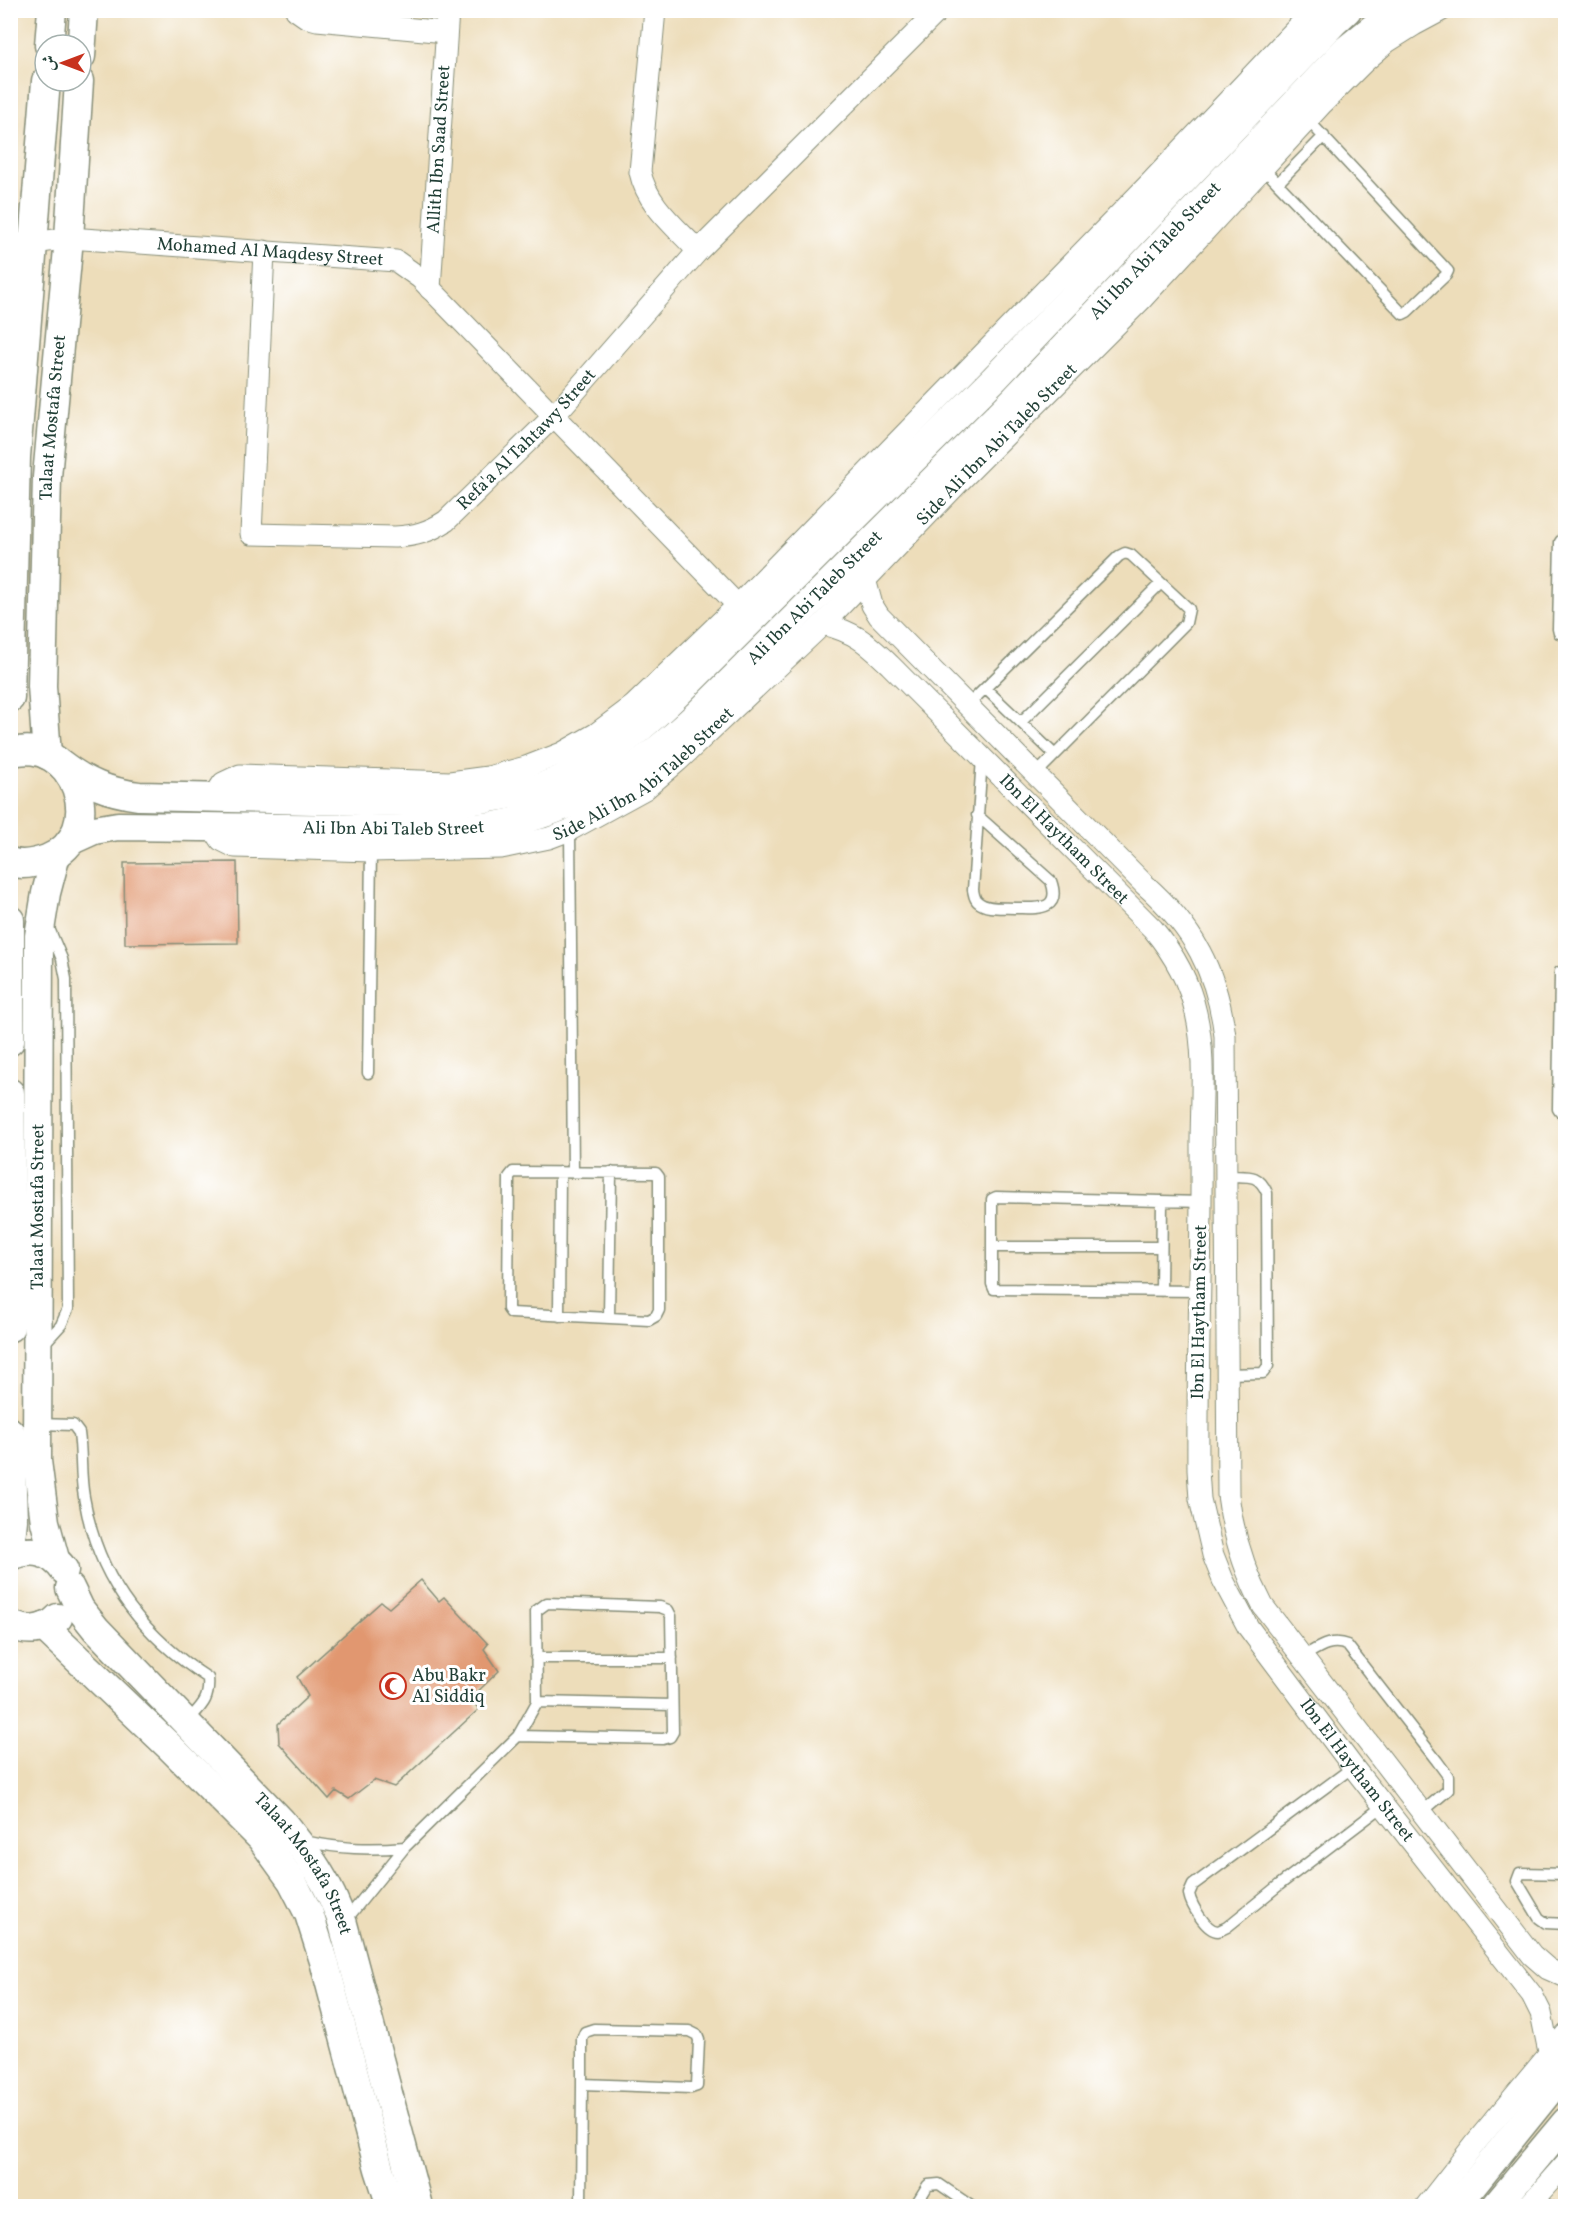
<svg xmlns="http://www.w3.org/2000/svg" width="1576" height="2217" font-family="Vollkorn,Amiri,serif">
<rect width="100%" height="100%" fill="#fff"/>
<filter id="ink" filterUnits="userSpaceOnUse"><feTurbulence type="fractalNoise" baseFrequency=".0167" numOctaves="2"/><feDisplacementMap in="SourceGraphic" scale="12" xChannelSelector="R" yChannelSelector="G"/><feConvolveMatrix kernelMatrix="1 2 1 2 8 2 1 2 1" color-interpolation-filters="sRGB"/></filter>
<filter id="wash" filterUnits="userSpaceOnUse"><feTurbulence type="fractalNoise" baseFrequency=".008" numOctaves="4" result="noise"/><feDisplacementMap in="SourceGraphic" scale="24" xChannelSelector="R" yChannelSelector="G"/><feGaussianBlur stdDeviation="1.35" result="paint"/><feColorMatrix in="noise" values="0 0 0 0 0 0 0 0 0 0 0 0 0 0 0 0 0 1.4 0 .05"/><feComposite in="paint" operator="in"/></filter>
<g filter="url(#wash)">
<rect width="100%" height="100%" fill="#edddba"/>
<g id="blocks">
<path fill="#e1976f" d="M237,862L238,943L125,944L124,863Z
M421,1580L439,1601L444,1597L488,1644L484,1649L499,1671L470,1699L479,1709L394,1787L374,1780L349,1799L336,1791L329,1799L279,1743L278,1724L308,1696L297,1677L381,1602L389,1608Z"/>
</g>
</g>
<g filter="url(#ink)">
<use href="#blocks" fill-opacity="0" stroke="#868d77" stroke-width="1.5"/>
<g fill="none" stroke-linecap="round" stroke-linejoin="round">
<defs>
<path id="lane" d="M1263,168L1403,314L1407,312L1446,275L1448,271L1446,269L1308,120
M1278,183L1324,136
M1566,534L1560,542L1558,629L1559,633L1566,635
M986,689L1054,754
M968,705L1119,556L1125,553L1131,555L1189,609L1186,623L1037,773
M1021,722L1161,583
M977,815L1051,881C1062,912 1036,908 1015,908C1004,907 987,910 978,902C974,899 974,894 973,890L982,758
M570,830L573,1172
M1566,971L1560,972V976L1558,1109L1560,1112L1566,1114
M368,1073L371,851
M513,1172L656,1173L659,1177V1310L656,1316L649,1320L511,1313L508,1309L509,1177Z
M1227,1176C1247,1177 1258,1172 1267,1193L1268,1366L1263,1373L1227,1374
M992,1247H1161
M1161,1291L1162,1201
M1201,1291L994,1289L992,1284V1199L996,1197L1202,1202
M559,1316L560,1172
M609,1318L611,1172
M42,1346L61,1325L68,1309L66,979L62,959L48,926
M38,1424L73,1425L79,1433C82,1454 80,1476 84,1497C97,1577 141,1635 208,1678C210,1701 201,1706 187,1722
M1302,1657C1317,1649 1329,1638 1347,1645L1437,1761L1448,1776V1790L1422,1812
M536,1658H672
M537,1702L672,1705
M1353,1767L1193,1885L1189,1894C1191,1905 1206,1931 1218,1931C1219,1931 1227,1927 1227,1927L1279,1885L1383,1806
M304,1841C340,1849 369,1850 405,1847
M1566,1874L1520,1873L1517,1881L1539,1918L1546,1923L1566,1924
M346,1920L405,1847L518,1736L537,1702L536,1611L547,1603L660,1607L668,1610L671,1616L673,1732L670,1737L663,1739L518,1736
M594,2029L689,2031L697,2035L699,2040L697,2086L691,2088L582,2084V2039L585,2032Z
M1536,2196L1549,2206
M581,2206L582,2084
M915,2206L928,2185L939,2184L971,2206"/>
<g id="street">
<path d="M296,10L306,17L317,20L446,32"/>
<path d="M655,10L640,172C647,205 676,227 698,251"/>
<path id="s1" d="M10,244L34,243L69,238L396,261L420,278L746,614"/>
<path id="s2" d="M264,251L251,534L395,537C415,536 429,532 446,521L553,417L698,251L939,10"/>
<path id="s3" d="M430,289L448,10"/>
<path d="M865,579L872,605L879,616L1144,884C1193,927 1217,971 1225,1036L1228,1495C1233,1535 1244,1570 1263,1606L1532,1955L1548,1969L1566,1977"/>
<path id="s4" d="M823,624C855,632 866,642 890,665L1153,929C1174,954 1189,981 1196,1013C1206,1056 1201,1102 1201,1146C1202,1254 1197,1362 1198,1470L1200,1499L1213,1555L1223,1580L1248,1627L1353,1767L1532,1995L1541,2013L1549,2052"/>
<path d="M213,798L223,783L240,775L450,782L488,777L526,767L562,753L597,733L633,706L738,605L1149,184L1314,10"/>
<path id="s5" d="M212,826L221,840L235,847L371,851L501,848L549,838L570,830L645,789L678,761L823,624L963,478L1143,298L1323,103L1364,62L1387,42L1414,25L1442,10"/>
<path d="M1426,2206L1477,2141L1566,2034"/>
<path d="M1528,2206L1566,2163"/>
</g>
<g id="secondary">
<path d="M49,45L52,10"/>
<path d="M81,56L84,10"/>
<path d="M10,698L16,457L46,81"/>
<path d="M10,753C75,733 110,833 47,859C36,863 22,866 10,862"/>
<path id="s6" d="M47,755L42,686L47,477L69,238L79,81"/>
<path d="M61,764C86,783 108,792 139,796L449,803C477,800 504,797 531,790C588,774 635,735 676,695L995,378L1333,23L1347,10"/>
<path id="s7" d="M72,840L94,830L118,826L448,830C465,828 482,828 499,825C579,810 638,771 696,716L1015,399L1345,51L1376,26L1399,10"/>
<path d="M10,920V1041"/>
<path d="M10,1093V1327"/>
<path d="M10,1432L13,1520L10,1549"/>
<path d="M10,1556C32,1548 50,1550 64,1570"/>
<path id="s8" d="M55,1559L45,1522L37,1461L39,936L46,893L56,855"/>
<path id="s9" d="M70,1588L80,1609L96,1629L281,1821C309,1855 329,1882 343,1924L418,2206"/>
<path d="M10,1624C26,1633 46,1631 58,1618"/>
<path d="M44,1627L169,1746L261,1838L292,1881L309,1914L324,1961L379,2169L391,2206"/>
<path d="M1456,2206L1566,2070"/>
<path d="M1496,2206L1566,2122"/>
</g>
</defs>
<use href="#lane" stroke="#868d77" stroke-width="13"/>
<use href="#street" stroke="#868d77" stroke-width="23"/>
<use href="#secondary" stroke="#868d77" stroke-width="31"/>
<use href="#lane" stroke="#fff" stroke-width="10"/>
<use href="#street" stroke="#fff" stroke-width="21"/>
<use href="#secondary" stroke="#fff" stroke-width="28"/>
</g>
</g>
<defs>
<symbol id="mosque-ring" viewBox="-11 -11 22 22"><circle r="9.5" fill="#fff" stroke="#c8321e" stroke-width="1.5"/><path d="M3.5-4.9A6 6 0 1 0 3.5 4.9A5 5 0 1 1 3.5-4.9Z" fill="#c8321e"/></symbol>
</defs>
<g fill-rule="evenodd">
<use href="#mosque-ring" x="378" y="1671" width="30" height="30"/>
</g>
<g text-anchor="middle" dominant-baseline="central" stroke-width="6" stroke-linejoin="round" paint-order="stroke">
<g font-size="18" fill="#1f3d34" stroke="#fff">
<text stroke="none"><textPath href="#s3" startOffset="140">Allith Ibn Saad Street</textPath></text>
<text stroke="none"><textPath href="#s7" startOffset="1312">Ali Ibn Abi Taleb Street</textPath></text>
<text stroke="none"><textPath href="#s1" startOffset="261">Mohamed Al Maqdesy Street</textPath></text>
<text stroke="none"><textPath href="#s6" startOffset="338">Talaat Mostafa Street</textPath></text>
<text stroke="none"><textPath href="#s2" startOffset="596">Refa'a Al Tahtawy Street</textPath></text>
<text stroke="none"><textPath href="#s5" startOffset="948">Side Ali Ibn Abi Taleb Street</textPath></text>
<text stroke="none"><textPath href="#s7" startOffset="826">Ali Ibn Abi Taleb Street</textPath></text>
<text stroke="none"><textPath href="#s5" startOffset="462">Side Ali Ibn Abi Taleb Street</textPath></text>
<text stroke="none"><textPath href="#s7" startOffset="324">Ali Ibn Abi Taleb Street</textPath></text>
<text stroke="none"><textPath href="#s4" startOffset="326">Ibn El Haytham Street</textPath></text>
<text stroke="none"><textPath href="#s8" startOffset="354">Talaat Mostafa Street</textPath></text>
<text transform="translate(1200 1312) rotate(-89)">Ibn El Haytham Street</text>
<text stroke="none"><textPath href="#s4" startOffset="1352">Ibn El Haytham Street</textPath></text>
<text stroke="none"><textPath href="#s9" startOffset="364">Talaat Mostafa Street</textPath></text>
</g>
<g font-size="18" fill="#1f3d34" stroke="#fff" text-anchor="start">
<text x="412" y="1676">Abu Bakr<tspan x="412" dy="21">Al Siddiq</tspan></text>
</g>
</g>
<rect width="1576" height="2217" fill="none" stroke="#fff" stroke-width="36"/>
<g transform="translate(63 63) rotate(270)"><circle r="28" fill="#ffffff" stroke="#a5b1ae" stroke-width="1.5"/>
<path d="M0-4.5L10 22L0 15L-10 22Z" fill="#c8321e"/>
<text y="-9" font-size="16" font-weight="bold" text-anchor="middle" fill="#1f3d34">ش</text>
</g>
</svg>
